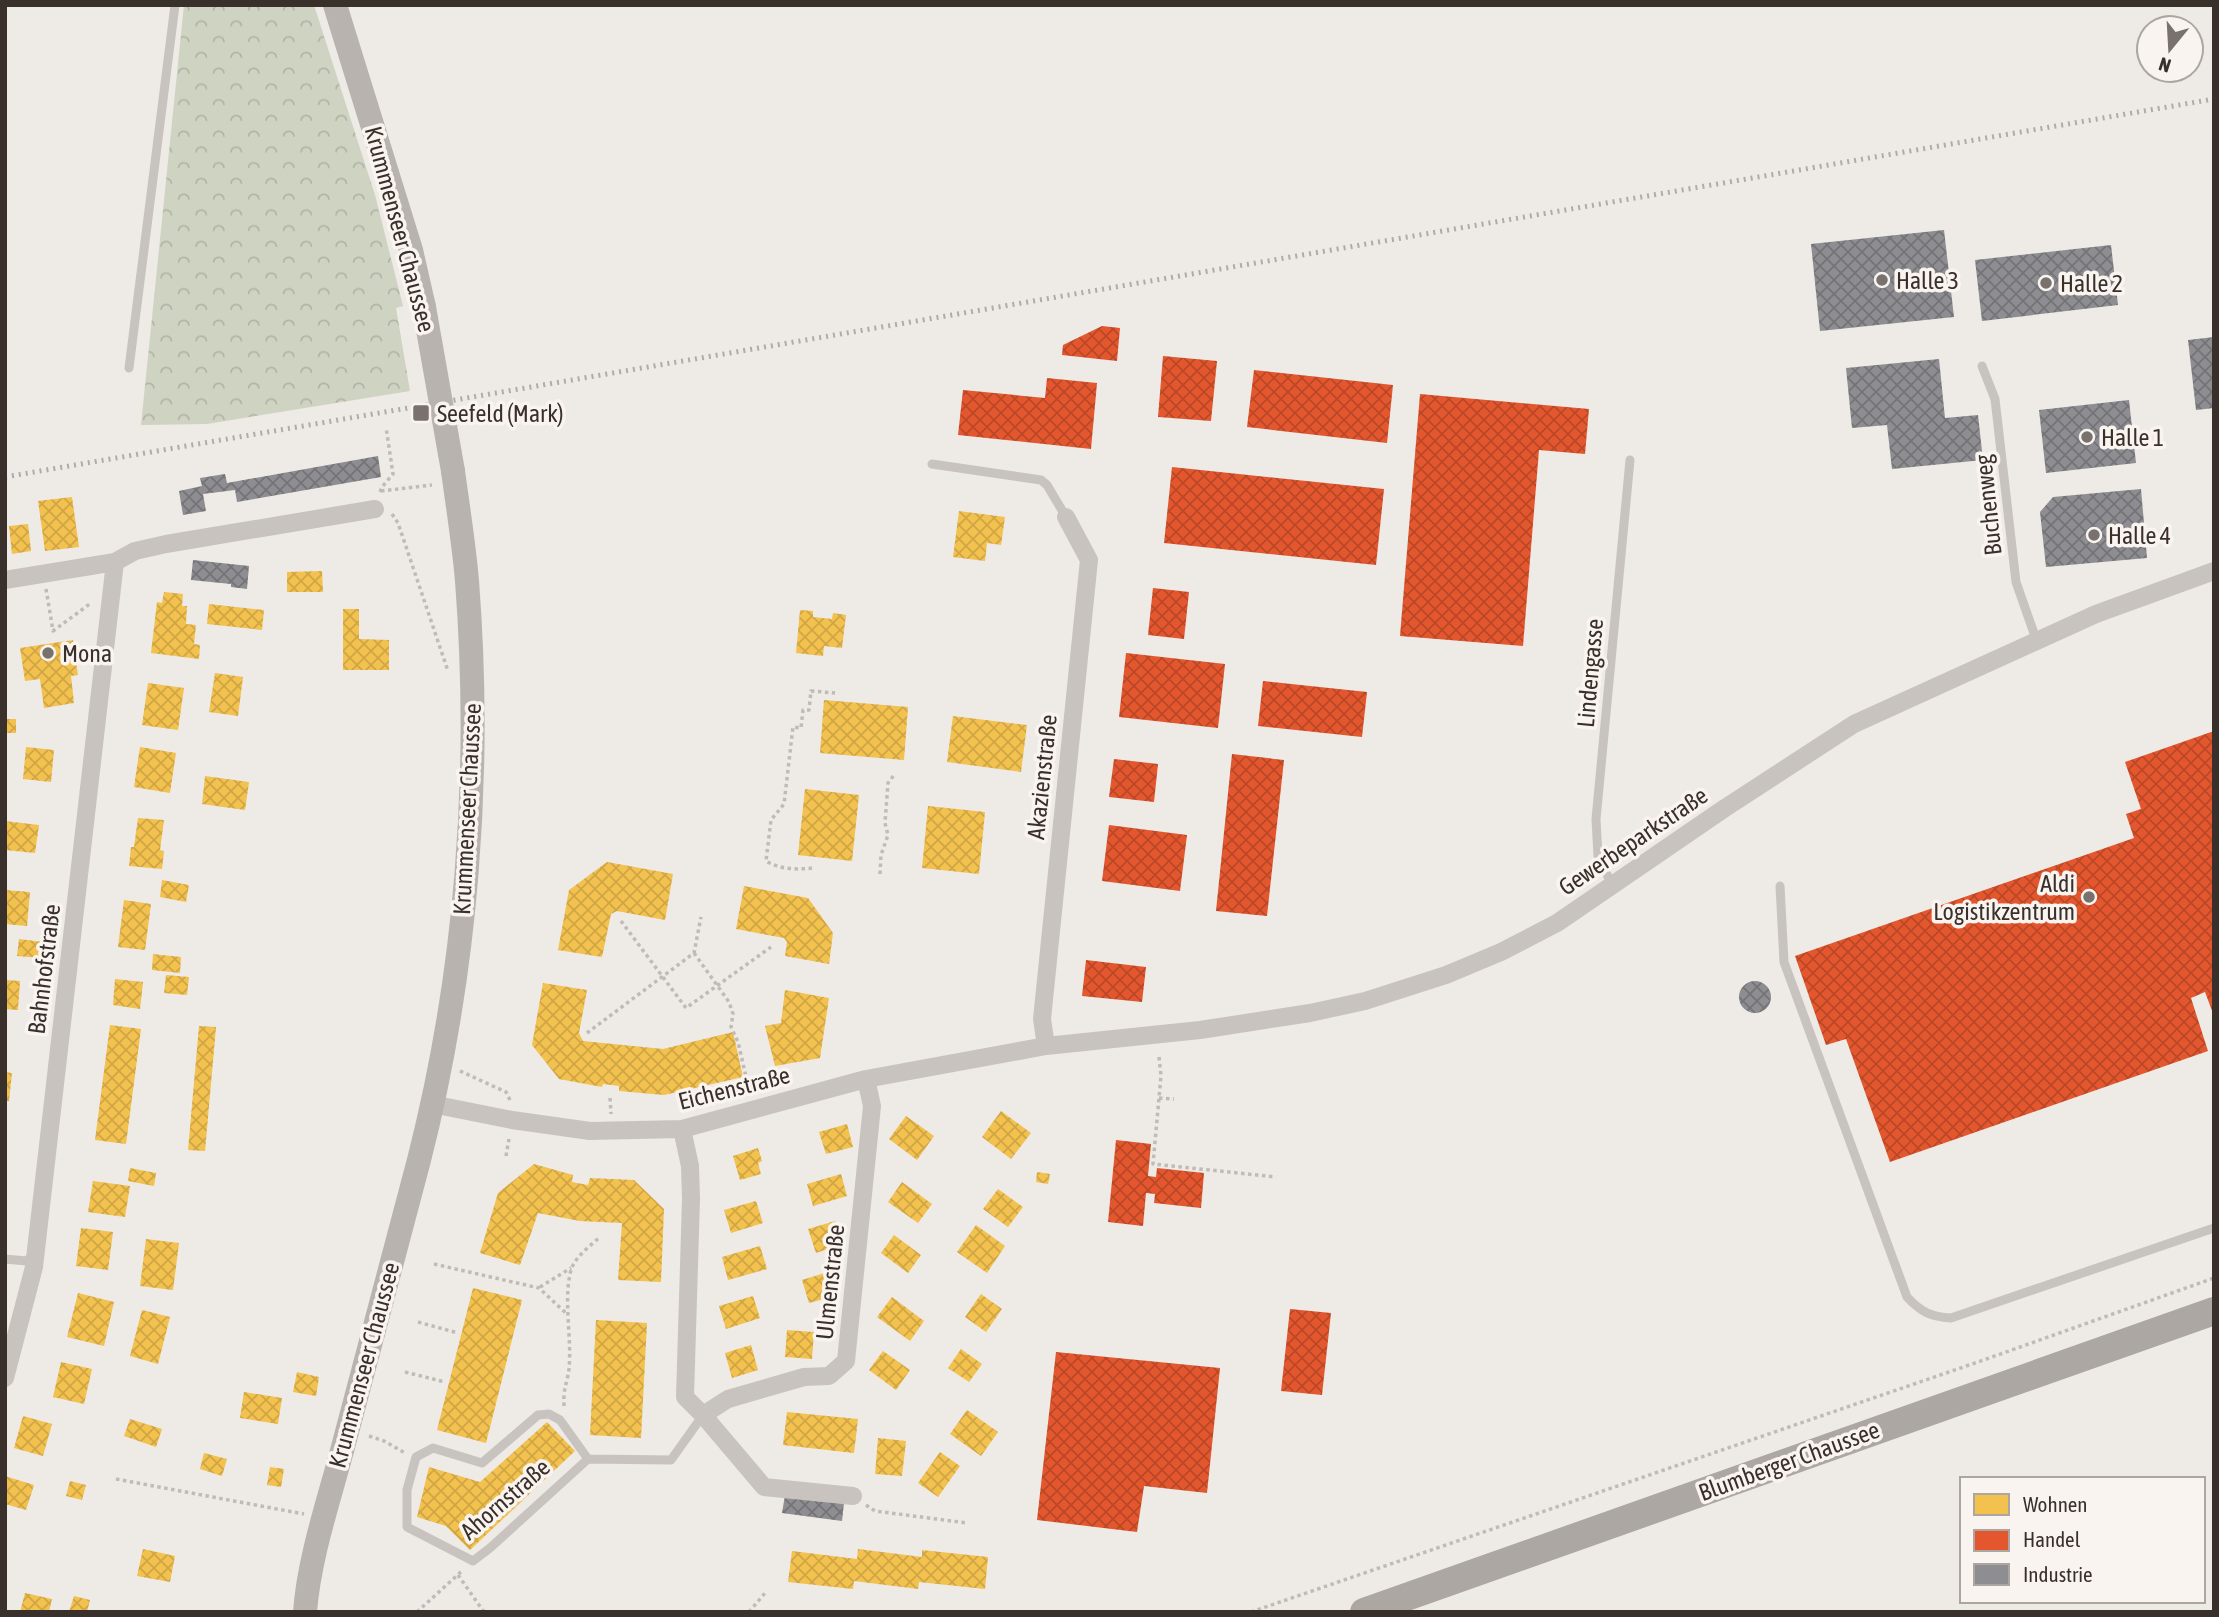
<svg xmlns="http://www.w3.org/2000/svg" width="2219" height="1617" font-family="'Asap Condensed',sans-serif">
<defs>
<pattern id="forest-crowns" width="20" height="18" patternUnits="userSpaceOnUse" patternTransform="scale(1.75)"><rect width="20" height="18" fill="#cfd3c1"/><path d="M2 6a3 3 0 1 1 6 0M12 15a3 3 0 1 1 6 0" fill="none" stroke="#b2b5a6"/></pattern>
<pattern id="homes-cross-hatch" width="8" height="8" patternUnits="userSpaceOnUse" patternTransform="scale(1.75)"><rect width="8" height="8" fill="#f2c14e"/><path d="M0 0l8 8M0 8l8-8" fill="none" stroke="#d0a644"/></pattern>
<pattern id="shops-cross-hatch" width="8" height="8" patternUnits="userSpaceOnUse" patternTransform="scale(1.75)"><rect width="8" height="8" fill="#e4572e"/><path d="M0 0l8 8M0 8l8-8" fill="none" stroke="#ba4827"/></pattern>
<pattern id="industry-cross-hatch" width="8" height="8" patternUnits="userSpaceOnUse" patternTransform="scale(1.75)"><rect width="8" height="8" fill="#8d8d92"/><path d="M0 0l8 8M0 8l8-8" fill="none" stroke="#747477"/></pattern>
</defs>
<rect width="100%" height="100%" fill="#eeeae6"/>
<path fill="url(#forest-crowns)" d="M184,5H314L375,195L403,306L396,308L410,391L207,424L141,425Z"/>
<path fill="url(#homes-cross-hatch)" d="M72,497L79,547L45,551L38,501Z
M959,511L1005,517L1001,545L987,543L985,561L953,557Z
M28,524L31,551L12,554L9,526Z
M322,571L323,592H287V572Z
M164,592L183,594L182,606H187L186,624L196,625L194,644L200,645L199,659L151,653L157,602L162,603Z
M209,604L264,610L262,630L207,624Z
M343,609H359V639L389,640V670H343Z
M800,610L813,611V617L832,619L833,613L846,615L842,648L824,646L823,656L796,653Z
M73,640L78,675L71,676L74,703L44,708L40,679L25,681L20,648Z
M215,673L243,677L238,716L209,712Z
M148,683L184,688L178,730L142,725Z
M824,700L908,707L904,760L820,753Z
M953,716L1027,725L1021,772L947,762Z
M5,719H16V733H5Z
M26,747L54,750L51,782L23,779Z
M140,747L176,753L170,793L134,787Z
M205,776L249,782L245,810L202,804Z
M805,789L859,795L852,861L798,855Z
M928,806L985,812L979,874L922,868Z
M138,818L164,820L160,850L164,851L162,869L129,866L131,847H134Z
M5,821L39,825L35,853L5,850Z
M607,862L673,874L665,920L617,911L611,914L602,957L558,950L569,890Z
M162,880L189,885L186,902L160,897Z
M744,886L808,898L833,933L829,964L785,956L787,942L784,938L736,929Z
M5,890L30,892L27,926L5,924Z
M124,900L151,904L145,950L118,947Z
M19,939L43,942L41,958L17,956Z
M153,954L181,957L180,973L152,970Z
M166,975L189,977L187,995L164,993Z
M115,979L143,982L140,1009L113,1005Z
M5,980L20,981L18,1010L5,1009Z
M543,983L587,990L579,1033L583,1041L663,1049L733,1032L743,1077L664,1095L619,1091V1086L603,1084L602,1087L559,1079L532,1045Z
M785,990L829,998L820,1058L775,1066L765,1026L781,1023Z
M110,1025L141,1029L126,1144L95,1140Z
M199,1026L216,1027L205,1151L188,1150Z
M5,1072L12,1073L9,1101H5Z
M1001,1111L1031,1133L1011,1159L982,1137Z
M906,1116L934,1136L917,1160L889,1139Z
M847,1124L853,1147L826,1154L819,1132Z
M758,1148L762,1161L758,1163L761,1174L740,1180L733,1156Z
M534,1164L573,1175L572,1182L588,1185L590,1178L634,1180L664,1209L661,1282L618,1280L622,1223L580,1221L538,1213L520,1265L480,1253L498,1193Z
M130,1168L156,1173L154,1186L128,1181Z
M1037,1172L1050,1174L1048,1184L1036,1182Z
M841,1174L847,1196L813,1206L807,1184Z
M93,1181L130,1186L125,1217L88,1212Z
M902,1182L932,1204L918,1223L888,1202Z
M998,1189L1023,1207L1008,1227L983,1209Z
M756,1201L763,1223L731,1233L724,1210Z
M835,1221L843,1244L816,1253L808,1229Z
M976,1225L1005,1246L987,1273L957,1252Z
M81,1228L113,1232L108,1270L76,1266Z
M894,1235L921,1255L908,1273L881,1253Z
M146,1239L179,1243L173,1290L140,1286Z
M760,1246L767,1269L728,1280L722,1257Z
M828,1272L835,1296L809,1303L802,1280Z
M473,1288L522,1300L486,1443L437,1430Z
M78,1293L114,1302L104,1346L67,1337Z
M981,1294L1002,1309L986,1332L965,1317Z
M753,1296L760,1318L726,1329L719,1306Z
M892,1297L924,1321L910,1341L877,1317Z
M142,1310L170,1317L158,1364L130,1356Z
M596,1320L647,1323L641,1438L590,1435Z
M787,1330L814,1332L812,1359L785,1357Z
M751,1345L758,1370L732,1378L725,1353Z
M961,1349L982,1364L969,1382L948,1368Z
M883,1351L910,1370L896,1390L869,1370Z
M61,1362L92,1369L84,1404L53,1397Z
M297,1372L319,1377L316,1396L293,1392Z
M244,1392L282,1398L278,1424L240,1418Z
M967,1410L998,1432L981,1456L950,1434Z
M787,1412L858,1419L854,1453L783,1445Z
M23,1416L52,1424L43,1456L14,1448Z
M130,1419L162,1429L156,1447L124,1436Z
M547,1422L575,1451L470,1550L446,1526L417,1517L429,1467L480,1482Z
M878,1438L906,1441L902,1476L875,1474Z
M940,1452L960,1466L938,1497L918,1483Z
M204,1453L227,1459L222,1476L200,1469Z
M270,1467L284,1469L281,1487L267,1485Z
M5,1476L34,1485L26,1510L5,1504Z
M70,1481L86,1485L82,1500L66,1496Z
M143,1549L175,1556L170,1582L137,1576Z
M858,1549L922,1557V1550L988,1557L985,1589L919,1582L918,1589L854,1581L853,1589L788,1582L792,1551L857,1559Z
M25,1593L52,1599L49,1612H20Z
M74,1596L90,1600L87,1612H69Z"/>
<path fill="url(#shops-cross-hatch)" d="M1102,326L1120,328L1117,361L1062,355L1063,345Z
M1163,356L1217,361L1211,421L1158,417Z
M1254,370L1393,385L1387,443L1247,427Z
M1047,378L1097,383L1091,449L958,435L963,390L1045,398Z
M1420,394L1589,409L1585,454L1539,450L1523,646L1400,636Z
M1172,467L1384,489L1376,565L1164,543Z
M1153,588L1189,592L1184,639L1148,635Z
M1126,653L1225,664L1218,728L1119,717Z
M1263,681L1367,692L1362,737L1258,726Z
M2214,731V1016L2205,992L2191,998L2208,1051L1890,1162L1846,1039L1826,1045L1795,956L2134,838L2126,814L2141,809L2125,762Z
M1232,754L1284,760L1267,916L1216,911Z
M1114,759L1158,764L1154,802L1109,797Z
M1109,825L1187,835L1180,891L1102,881Z
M1086,960L1146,967L1142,1002L1082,996Z
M1116,1140L1151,1144L1148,1176L1156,1177L1157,1168L1204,1173L1201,1208L1154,1203L1155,1194L1146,1193L1143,1226L1108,1222Z
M1290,1309L1331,1313L1322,1395L1281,1391Z
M1056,1352L1220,1368L1207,1493L1144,1486L1137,1532L1037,1520Z"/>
<path fill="url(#industry-cross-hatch)" d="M1944,230L1954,317L1820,331L1811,244Z
M2111,245L2118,305L1982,321L1975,260Z
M2214,337V408L2196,410L2188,340Z
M1939,359L1945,418L1978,415L1983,460L1892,469L1887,425L1852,428L1846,368Z
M2129,400L2136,463L2046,473L2039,410Z
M378,456L381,477L237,502L235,490L203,494L206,511L183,515L179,491L202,486L200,478L225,474L227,483Z
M2141,489L2147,558L2046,567L2040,512L2053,497Z
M193,560L249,566L247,589L231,587V584L191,580Z
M1739 997a16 16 0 1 1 32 0a16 16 0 1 1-32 0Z
M785,1495L844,1503L842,1521L782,1513Z"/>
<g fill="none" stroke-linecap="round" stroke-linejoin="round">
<path stroke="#c0bbb7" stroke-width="3.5" stroke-dasharray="3.5 3.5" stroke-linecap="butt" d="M381,491L432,485
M380,492L382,487L393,474L386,427
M392,514L398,523L448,671
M46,589L53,631L91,603
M812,868C796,870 779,869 766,861L771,820L784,804L793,727L801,728L803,710H809L811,691L835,693
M880,874L881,855L888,835L885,823L888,783L894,775
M621,921L686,1008L771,947
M694,953L729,1002L733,1014L731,1027L738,1042L750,1094
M587,1033L694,953L701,917
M1159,1057L1161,1076L1153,1164L1276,1177
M460,1071L506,1092L510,1100
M610,1098L611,1114
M1159,1098L1174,1099
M506,1156L509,1139
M434,1264L539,1288L568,1315
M540,1287L571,1268
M418,1322L458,1333
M405,1372L445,1382
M564,1406C563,1388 567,1384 569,1369C572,1338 563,1300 571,1270C575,1257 590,1246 600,1237
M369,1436L384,1441L405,1453
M116,1479L304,1514
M866,1505L875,1511L967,1523
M458,1575L484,1612
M417,1612L463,1570
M749,1612L765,1593
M1251,1612L1978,1362L2214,1278"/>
<path stroke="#c8c3be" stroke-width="9" d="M1982,366L1995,399L2016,582L2036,639
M129,368L175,5
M932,464L1041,480L1047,485L1066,517
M1780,886L1784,962L1907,1297C1921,1312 1931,1317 1951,1318L2214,1228
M1613,887L1598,856L1596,819L1630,460
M5,1259L26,1261L34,1255
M588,1459L560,1420L549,1414L538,1415L482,1463L433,1448L416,1457L407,1490V1527L473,1561L490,1548L588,1459L671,1460L703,1415"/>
<path stroke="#c8c3be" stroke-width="18" d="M5,580L115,562L135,551L166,544L375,509
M1046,1046L1042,1019L1089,560L1066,517
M432,1104L512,1120L590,1131L682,1129L866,1079L1046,1046L1200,1030L1310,1013L1365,1001L1446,975L1501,952L1557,923L1725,808L1854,724L2096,614L2214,571
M682,1129L690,1166L691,1199L685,1397L703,1415L764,1487L853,1496
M5,1378L34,1267L115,562
M703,1415L728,1399L804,1377L829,1376L846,1361L872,1106L866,1079"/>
<path stroke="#b8b3af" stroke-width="24" d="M335,5L411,250L424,307
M305,1612C309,1558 329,1500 343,1447C368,1351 394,1256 419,1160C467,972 482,774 467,581C464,545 458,508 453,471"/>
<path stroke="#ada7a3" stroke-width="28" d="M1364,1612L2214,1311"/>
<path stroke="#afaba9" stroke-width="5" stroke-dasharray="2 5" stroke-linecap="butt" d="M5,477L2214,99"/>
<path stroke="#b8b3af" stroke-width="24" d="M424,307L453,471"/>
</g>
<g fill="#78716d" stroke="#f9f4ef" stroke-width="2.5">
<circle cx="1882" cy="280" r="7"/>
<circle cx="2046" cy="283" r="7"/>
<rect x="412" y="404" width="18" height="18" rx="3.5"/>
<circle cx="2087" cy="437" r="7"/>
<circle cx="2094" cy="535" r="7"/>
<circle cx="48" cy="653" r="7"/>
<circle cx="2089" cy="897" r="7"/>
</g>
<g text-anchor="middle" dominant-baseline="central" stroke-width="7" stroke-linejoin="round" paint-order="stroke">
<g font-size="24" fill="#39302c" stroke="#f9f4ef">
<text transform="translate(400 229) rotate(75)">Krummenseer Chaussee</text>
<text transform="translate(1988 505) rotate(-96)">Buchenweg</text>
<text transform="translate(1590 673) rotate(-85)">Lindengasse</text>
<text transform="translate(1042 777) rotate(-84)">Akazienstraße</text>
<text transform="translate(467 809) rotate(-87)">Krummenseer Chaussee</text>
<text transform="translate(1633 841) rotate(-34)">Gewerbeparkstraße</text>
<text transform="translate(44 969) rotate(-83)">Bahnhofstraße</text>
<text transform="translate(734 1088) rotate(-14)">Eichenstraße</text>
<text transform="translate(830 1282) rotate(-84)">Ulmenstraße</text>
<text transform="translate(364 1365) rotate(-75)">Krummenseer Chaussee</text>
<text transform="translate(1789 1461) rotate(-20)">Blumberger Chaussee</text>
<text transform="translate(505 1499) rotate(-41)">Ahornstraße</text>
</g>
<g font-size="24" fill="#39302c" stroke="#f9f4ef" text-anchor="start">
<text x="1896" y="280">Halle 3</text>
<text x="2060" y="283">Halle 2</text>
<text x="437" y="413">Seefeld (Mark)</text>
<text x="2101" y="437">Halle 1</text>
<text x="2108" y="535">Halle 4</text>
<text x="62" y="653">Mona</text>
<text x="2075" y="883" text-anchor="end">Aldi<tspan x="2075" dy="28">Logistikzentrum</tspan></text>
</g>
</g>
<rect width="2219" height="1617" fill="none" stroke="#39302c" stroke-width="14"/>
<rect x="1960" y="1477" width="245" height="126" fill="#f9f4ef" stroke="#aca6a1" stroke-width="2"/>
<rect x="1974" y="1494" width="35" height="21" fill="#f2c14e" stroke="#aca6a1" stroke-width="2"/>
<text x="2023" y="1512" font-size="21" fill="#39302c">Wohnen</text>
<rect x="1974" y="1530" width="35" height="21" fill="#e4572e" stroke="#aca6a1" stroke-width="2"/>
<text x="2023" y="1547" font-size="21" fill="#39302c">Handel</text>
<rect x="1974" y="1564" width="35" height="21" fill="#8d8d92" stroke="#aca6a1" stroke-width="2"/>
<text x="2023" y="1582" font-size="21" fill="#39302c">Industrie</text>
<g transform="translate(2170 49) rotate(198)"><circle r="33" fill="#f9f4ef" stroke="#aca6a1" stroke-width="2"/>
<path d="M0-5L12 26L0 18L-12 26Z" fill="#78716d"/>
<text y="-10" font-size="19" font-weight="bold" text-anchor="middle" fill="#39302c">N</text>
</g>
</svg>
